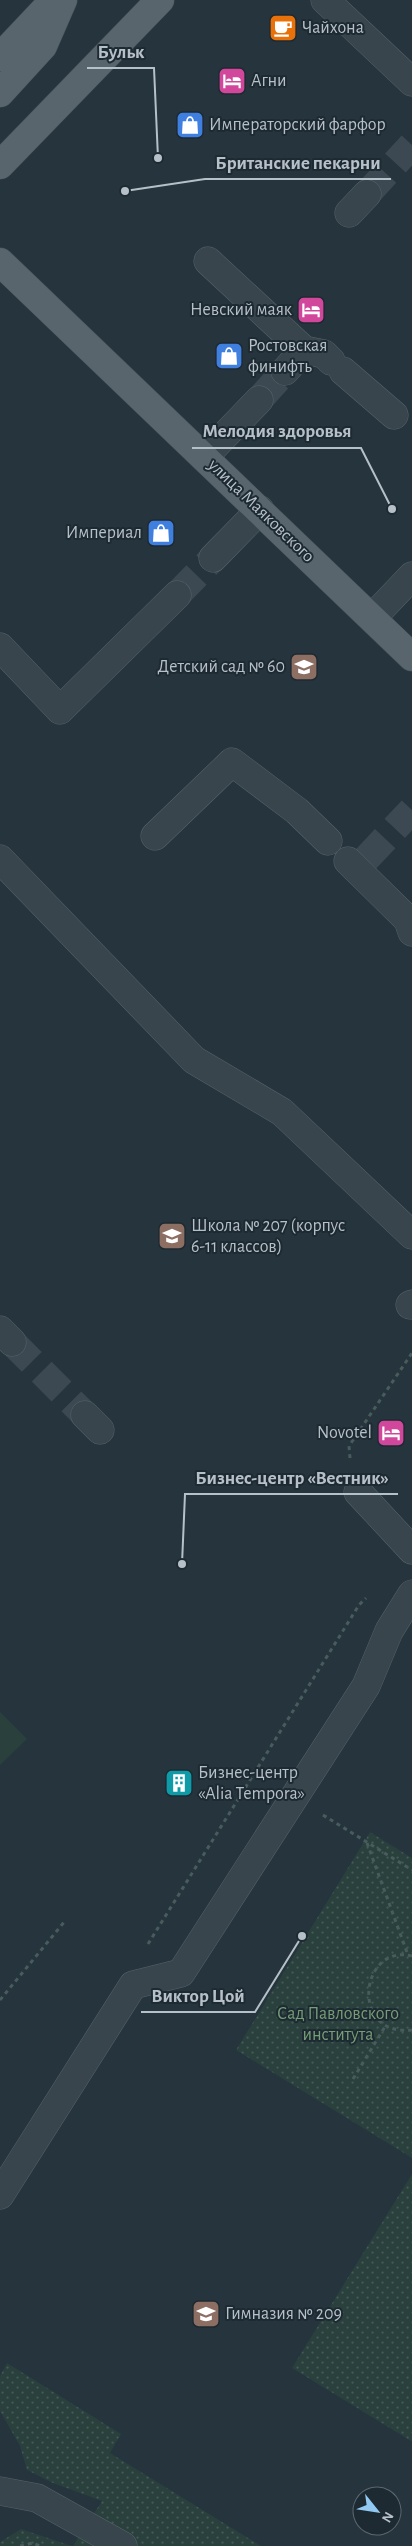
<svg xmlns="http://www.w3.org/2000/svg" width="412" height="2546" font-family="'Alegreya Sans',sans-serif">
<defs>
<pattern id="park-dots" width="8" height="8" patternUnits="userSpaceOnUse" patternTransform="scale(1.25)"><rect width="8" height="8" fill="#29403d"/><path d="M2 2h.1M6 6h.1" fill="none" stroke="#465a58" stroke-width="1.8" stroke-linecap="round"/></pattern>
</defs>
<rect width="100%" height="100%" fill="#26343d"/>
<path fill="#29403d" d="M0,1712L27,1739L0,1765Z"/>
<path fill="url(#park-dots)" d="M370,1832L412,1858V2158L236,2050Z
M412,2174V2440L411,2441L292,2368Z
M7,2363L121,2434L110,2453L261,2546H73L102,2501L53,2483L27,2470L20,2446L0,2411V2376Z
M21,2529L72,2546H0V2542Z"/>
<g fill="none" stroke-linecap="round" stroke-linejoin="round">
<path stroke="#3c4952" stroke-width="28" stroke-dasharray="28 14" stroke-linecap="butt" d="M367,194L412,145
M259,400L285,371
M177,595L213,558
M366,859L412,810
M12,1342L85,1415"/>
<defs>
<path id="minor" d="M325,0L412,82
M349,213L367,194
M208,261L304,350L285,371
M304,350L324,354L331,361
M343,371L394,415
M204,457L259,400
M213,558L260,510
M372,618L412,576
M0,647L60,710L177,595
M155,836L232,762L297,811L328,841
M0,859L194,1060L282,1112L412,1235
M348,861L408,920L412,932
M410,1305L412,1304
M0,1330L12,1342
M85,1415L100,1430
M358,1492L412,1550
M0,2195L133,1985L181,1973L366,1686L389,1631L412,1594
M0,2491L37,2498L123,2546"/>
<path id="major" d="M0,57L54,0
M0,93L43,46L63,0
M0,165L160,0
M0,262L412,657"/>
</defs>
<use href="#minor" stroke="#57636b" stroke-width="29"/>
<use href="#major" stroke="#465159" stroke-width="29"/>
<path stroke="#485c5b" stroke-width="3" stroke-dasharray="4 4" stroke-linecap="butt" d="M350,1458L349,1446L412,1353
M256,1770L266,1777
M323,1815L412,1870
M367,1843L408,1955
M148,1944L359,1605L366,1598
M412,1956C360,1943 349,2037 412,2030
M0,2000L65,1921
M353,2079L386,2025
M20,2546L33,2543L40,2546"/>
<use href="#minor" stroke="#39454d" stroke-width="28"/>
<use href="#major" stroke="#58656d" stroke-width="28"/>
</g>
<defs>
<symbol id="cafe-square" viewBox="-11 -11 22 22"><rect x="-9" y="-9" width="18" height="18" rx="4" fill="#e8710a" stroke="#1e2a32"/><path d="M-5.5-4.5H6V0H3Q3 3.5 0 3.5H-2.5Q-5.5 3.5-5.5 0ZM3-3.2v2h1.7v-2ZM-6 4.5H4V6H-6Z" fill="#fff"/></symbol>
<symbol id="hotel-square" viewBox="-11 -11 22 22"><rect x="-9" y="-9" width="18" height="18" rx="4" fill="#d1479c" stroke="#1e2a32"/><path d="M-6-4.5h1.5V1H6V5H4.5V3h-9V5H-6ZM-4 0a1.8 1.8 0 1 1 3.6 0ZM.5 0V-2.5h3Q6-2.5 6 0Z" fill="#fff"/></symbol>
<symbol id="shop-square" viewBox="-11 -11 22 22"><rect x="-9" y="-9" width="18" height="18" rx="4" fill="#3f7fe0" stroke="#1e2a32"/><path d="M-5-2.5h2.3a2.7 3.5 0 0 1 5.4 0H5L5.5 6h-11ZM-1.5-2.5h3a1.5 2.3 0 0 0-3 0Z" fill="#fff"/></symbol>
<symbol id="school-square" viewBox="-11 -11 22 22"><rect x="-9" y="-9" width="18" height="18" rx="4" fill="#8d6e63" stroke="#1e2a32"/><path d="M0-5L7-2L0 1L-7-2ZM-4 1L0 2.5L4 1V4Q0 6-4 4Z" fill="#fff"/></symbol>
<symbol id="building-square" viewBox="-11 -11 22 22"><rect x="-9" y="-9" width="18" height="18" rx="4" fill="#0f9aa8" stroke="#1e2a32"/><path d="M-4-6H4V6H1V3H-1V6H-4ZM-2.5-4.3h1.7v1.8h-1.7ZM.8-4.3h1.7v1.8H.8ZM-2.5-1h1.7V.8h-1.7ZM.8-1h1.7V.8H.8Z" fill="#fff"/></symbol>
</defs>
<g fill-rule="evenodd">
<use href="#cafe-square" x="267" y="12" width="32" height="32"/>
<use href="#hotel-square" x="216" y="65" width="32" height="32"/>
<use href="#shop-square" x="174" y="109" width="32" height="32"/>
<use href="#hotel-square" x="295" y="294" width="32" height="32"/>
<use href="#shop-square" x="213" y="340" width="32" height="32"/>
<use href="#shop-square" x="145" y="517" width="32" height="32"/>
<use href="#school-square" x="288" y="651" width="32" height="32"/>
<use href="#school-square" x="156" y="1220" width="32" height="32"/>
<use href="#hotel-square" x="375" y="1417" width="32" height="32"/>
<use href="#building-square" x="163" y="1767" width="32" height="32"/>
<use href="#school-square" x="190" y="2298" width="32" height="32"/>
</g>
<g text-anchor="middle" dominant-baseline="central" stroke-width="4" stroke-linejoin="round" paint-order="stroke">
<g font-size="18" fill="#b6c0c8" stroke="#1e2a32" text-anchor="start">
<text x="302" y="28">Чайхона</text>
<text x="251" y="81">Агни</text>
<text x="209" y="125">Императорский фарфор</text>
<text x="292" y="310" text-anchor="end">Невский маяк</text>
<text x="248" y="346">Ростовская<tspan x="248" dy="21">финифть</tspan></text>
<text x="142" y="533" text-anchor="end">Империал</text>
<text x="285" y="667" text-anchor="end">Детский сад № 60</text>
<text x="191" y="1226">Школа № 207 (корпус<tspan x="191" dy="21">6-11 классов)</tspan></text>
<text x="372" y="1433" text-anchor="end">Novotel</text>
<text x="198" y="1773">Бизнес-центр<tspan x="198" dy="21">«Alia Tempora»</tspan></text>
<text x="225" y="2314">Гимназия № 209</text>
</g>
<g font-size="18" fill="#b6c0c8" stroke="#1e2a32">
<text transform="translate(261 511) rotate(44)">улица Маяковского</text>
</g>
<g font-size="18" fill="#759d76" stroke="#1e2a32">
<text x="338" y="2014">Сад Павловского<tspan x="338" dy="21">института</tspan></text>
</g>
</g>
<path fill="none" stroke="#b6c0c8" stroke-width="2" d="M158 158L154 68H87M125 191L205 179H391M392 509L361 448H192M182 1564L185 1494H398M302 1936L255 2012H141"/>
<g fill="#b6c0c8" stroke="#1e2a32" stroke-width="2">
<circle cx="158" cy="158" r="5"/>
<circle cx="125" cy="191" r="5"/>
<circle cx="392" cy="509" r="5"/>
<circle cx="182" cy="1564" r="5"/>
<circle cx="302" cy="1936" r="5"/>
</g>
<g font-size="19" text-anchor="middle" font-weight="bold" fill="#b6c0c8" stroke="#1e2a32" stroke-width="4" stroke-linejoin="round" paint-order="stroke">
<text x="121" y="58">Бульк</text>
<text x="298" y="169">Британские пекарни</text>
<text x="277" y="437">Мелодия здоровья</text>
<text x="292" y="1484">Бизнес-центр «Вестник»</text>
<text x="198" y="2002">Виктор Цой</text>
</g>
<g transform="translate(377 2511) rotate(120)"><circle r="24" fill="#1e2a32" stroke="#5b666e"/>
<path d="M0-4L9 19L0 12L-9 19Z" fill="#91c9f2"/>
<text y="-8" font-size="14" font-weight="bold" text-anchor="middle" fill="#b6c0c8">N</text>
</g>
</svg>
